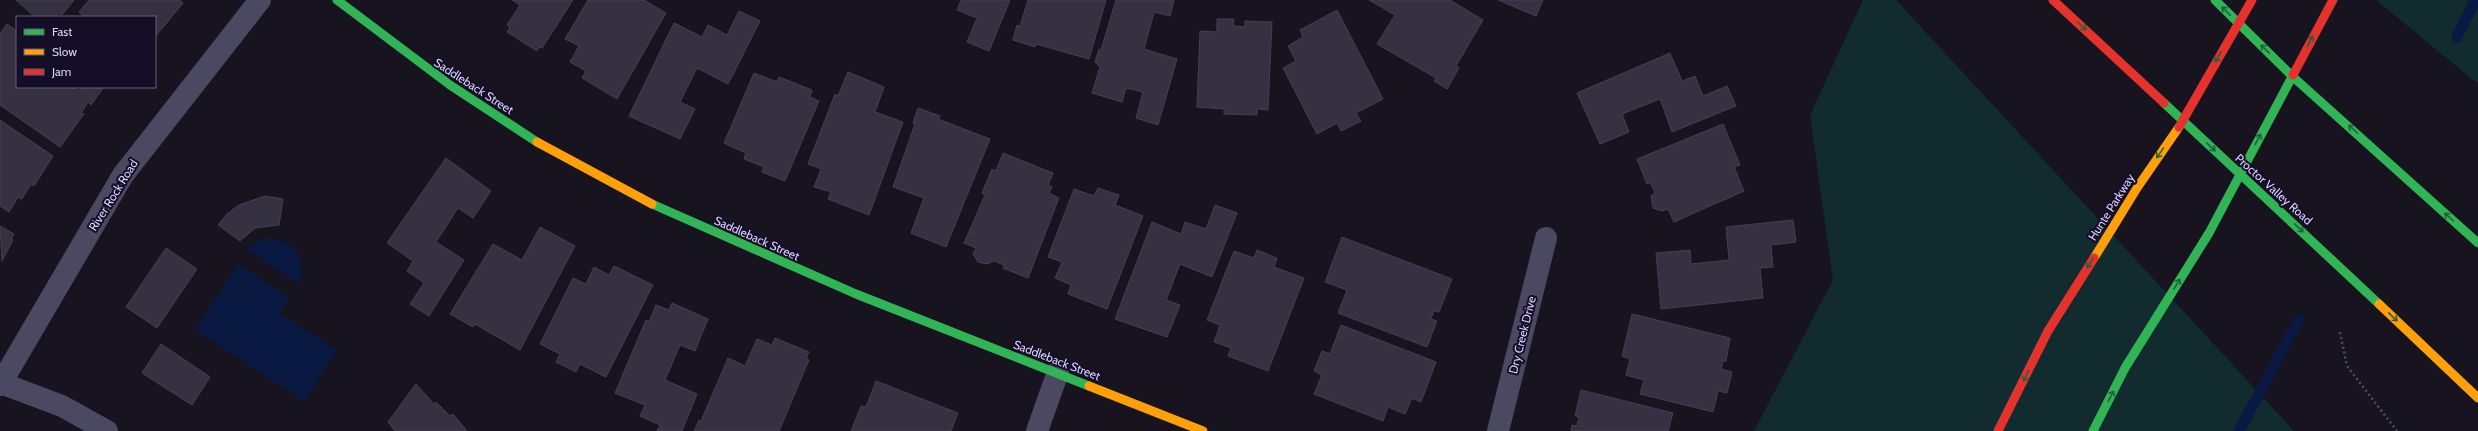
<svg xmlns="http://www.w3.org/2000/svg" width="2478" height="431" font-family="Cabin,sans-serif">
<rect width="100%" height="100%" fill="#171420"/>
<path fill="#112b2e" d="M1863,0H1896L2294,431H1754L1833,280L1810,115Z
M2376,0H2478V84Z"/>
<path fill="#091942" d="M270,238C297,242 307,258 299,284L247,250L261,240Z
M238,264L289,298L279,313L337,350L304,401L195,330Z"/>
<g fill="none" stroke-linecap="round" stroke-linejoin="round">
<path stroke="#091942" stroke-width="11" d="M2457,37L2475,0
M2239,431L2299,319"/>
</g>
<path fill="#353143" stroke="#443e55" d="M16,0H74L62,15L59,13L56,17H35Z
M89,0H180L183,3L155,37V17H85L79,12Z
M512,0H573L542,48L539,47L537,51L507,32L510,27L507,25L520,5Z
M588,0H644L666,13L617,99L582,78L586,71L570,62L579,46L565,39Z
M961,0H1010L989,51L967,42L977,18L957,10Z
M1028,0H1106L1089,59L1036,44L1035,47L1013,40L1017,25L1020,26Z
M1116,0H1174L1170,16L1154,12L1144,49L1177,59L1158,125L1136,118L1143,92L1126,88L1122,102L1092,93L1100,67L1095,62L1099,49L1101,50Z
M1369,0H1450L1483,20L1456,66L1459,68L1447,89L1434,81L1436,78L1377,44L1395,15Z
M1498,0H1543L1536,16Z
M1337,10L1383,99L1356,113L1361,121L1341,131L1337,123L1317,134L1283,68L1296,61L1288,46L1303,37L1300,30Z
M739,11L760,21L728,84L697,68L680,102L695,109L680,139L629,116L674,23L702,37L708,25L727,35Z
M1217,19H1234L1233,26L1245,27V21L1272,22L1268,110L1257,109V115L1224,114V109L1197,107L1200,31L1217,32Z
M7,24L17,31V87H74L79,91L82,87L103,88L91,105L88,102L81,113L84,114L60,147L0,105V34Z
M1670,53L1682,81L1695,76L1703,96L1727,86L1736,106L1672,132L1660,99L1622,114L1629,132L1600,144L1577,93Z
M848,72L884,87L875,112L903,122L869,215L828,199L831,192L814,187L821,169L808,164L835,94L838,96Z
M754,73L777,82L779,77L812,90L810,97L819,101L785,181L762,172L764,167L744,159L746,153L724,143Z
M918,108L940,116L938,119L990,139L946,247L911,233L924,198L893,187L915,124L913,123Z
M0,120L53,156L34,186L31,184L22,199L18,197L9,212L0,206Z
M1723,124L1740,165L1734,167L1744,191L1674,222L1668,209L1662,211L1653,208L1651,196L1655,192L1650,182L1647,184L1637,159Z
M1003,153L1053,173L1048,185L1052,187L1049,193L1059,198L1028,278L1003,268L1004,265L994,261L987,264L978,262L973,254L976,248L964,243L985,195L982,193L992,169L996,171Z
M446,158L491,191L473,218L458,208L436,242L464,260L429,316L410,304L424,283L407,271L413,261L387,243Z
M1098,188L1119,195L1115,205L1143,216L1107,309L1068,294L1071,285L1055,278L1062,262L1048,257L1074,189L1094,196Z
M265,196L283,199L279,225L255,228L240,241L218,225L227,214L239,205Z
M1215,205L1237,213L1212,277L1180,264L1166,300L1180,305L1167,337L1115,319L1152,222L1181,234L1185,222L1206,229Z
M1793,220L1796,242L1771,245L1773,267L1760,268L1763,298L1661,309L1656,253L1690,250L1691,264L1729,260L1726,227Z
M0,226L14,234L11,239L13,240L2,261Z
M540,227L575,246L520,350L475,324L473,327L450,314L493,244L522,260Z
M1342,237L1452,279L1439,312L1434,311L1431,319L1437,321L1427,347L1338,313L1347,290L1325,282Z
M166,248L197,269L157,328L126,307Z
M1257,250L1277,258L1274,267L1304,278L1268,371L1228,356L1231,348L1214,342L1220,325L1207,320L1234,251L1254,258Z
M614,266L653,285L606,377L580,364L576,372L556,362L560,354L540,344L573,278L586,284L594,267L609,275Z
M672,303L708,319L695,351L680,345L665,380L697,394L682,431H657L660,425L640,416L645,405L615,393L646,320L649,322L656,305L669,310Z
M1632,314L1730,338L1726,361H1723L1721,369L1732,372L1727,393L1718,391L1713,412L1640,394L1644,380L1626,375L1630,359L1622,356Z
M1341,325L1436,362L1421,402L1412,398L1405,414L1388,407L1383,421L1314,394L1322,375L1314,371L1322,351L1330,354Z
M775,338L809,352L806,359L809,360L779,431H694L699,420L701,421L728,358L745,366L757,339L772,345Z
M161,344L210,377L192,405L142,373Z
M876,381L958,413L951,431H851L861,406L866,407Z
M416,384L434,404L436,402L450,416L453,414L467,431H395L388,422Z
M1581,390L1673,413L1668,431H1571L1572,425L1577,426L1579,417L1575,416Z"/>
<g fill="none" stroke-linecap="round" stroke-linejoin="round">
<path stroke="#465261" stroke-width="2.5" stroke-dasharray="2 3" stroke-linecap="butt" d="M2340,332L2347,366L2397,431"/>
<path stroke="#4b4861" stroke-width="22" d="M1,383L62,406L107,431
M0,385L123,175L260,0
M1037,431L1058,372
M1498,431L1546,238"/>
<path stroke="#30b455" stroke-width="9" d="M337,0L450,85L537,142
M2215,0L2292,76L2478,243
M2164,103L2379,304
M652,204L856,294L1089,386
M2093,431L2125,368L2209,233L2293,75"/>
<path stroke="#ff9f0a" stroke-width="9" d="M537,142L652,204
M2094,258L2137,188L2179,127
M2379,304L2478,398
M1089,386L1203,431"/>
<path stroke="#e5322d" stroke-width="9" d="M2053,0L2164,103
M2293,75L2333,0
M2179,127L2252,0
M1998,431L2048,331L2094,258"/>
</g>
<defs><path id="oneway-shaft" d="M-6 0H5M1.5-3L5.5 0L1.5 3" fill="none" stroke-width="1.6" stroke-linecap="round" stroke-linejoin="round"/></defs>
<g stroke="#22613e">
<use href="#oneway-shaft" transform="translate(2226 11) rotate(-135)"/>
<use href="#oneway-shaft" transform="translate(2082 26) rotate(42)"/>
<use href="#oneway-shaft" transform="translate(2310 41) rotate(-62)"/>
<use href="#oneway-shaft" transform="translate(2265 49) rotate(-136)"/>
<use href="#oneway-shaft" transform="translate(2218 57) rotate(119)"/>
<use href="#oneway-shaft" transform="translate(2353 129) rotate(-138)"/>
<use href="#oneway-shaft" transform="translate(2258 139) rotate(-62)"/>
<use href="#oneway-shaft" transform="translate(2211 147) rotate(43)"/>
<use href="#oneway-shaft" transform="translate(2160 153) rotate(125)"/>
<use href="#oneway-shaft" transform="translate(2449 217) rotate(-138)"/>
<use href="#oneway-shaft" transform="translate(2299 228) rotate(44)"/>
<use href="#oneway-shaft" transform="translate(2090 263) rotate(122)"/>
<use href="#oneway-shaft" transform="translate(2177 284) rotate(-58)"/>
<use href="#oneway-shaft" transform="translate(2393 317) rotate(44)"/>
<use href="#oneway-shaft" transform="translate(2026 376) rotate(117)"/>
<use href="#oneway-shaft" transform="translate(2111 396) rotate(-63)"/>
</g>
<g text-anchor="middle" dominant-baseline="central" stroke-width="4" stroke-linejoin="round" paint-order="stroke">
<g font-size="12" fill="#dbd2ff" stroke="#140e26">
<text transform="translate(474 86) rotate(33)">Saddleback Street</text>
<text transform="translate(2274 189) rotate(42)">Proctor Valley Road</text>
<text transform="translate(113 195) rotate(-58)">River Rock Road</text>
<text transform="translate(2111 207) rotate(-58)">Hunte Parkway</text>
<text transform="translate(757 238) rotate(24)">Saddleback Street</text>
<text transform="translate(1522 335) rotate(-76)">Dry Creek Drive</text>
<text transform="translate(1057 360) rotate(21)">Saddleback Street</text>
</g>
</g>
<rect x="16" y="16" width="140" height="72" fill="#140e26" stroke="#645c7d"/>
<rect x="24" y="29" width="20" height="6" fill="#30b455" stroke="#645c7d"/>
<text x="52" y="36" font-size="12" fill="#dbd2ff">Fast</text>
<rect x="24" y="49" width="20" height="6" fill="#ff9f0a" stroke="#645c7d"/>
<text x="52" y="56" font-size="12" fill="#dbd2ff">Slow</text>
<rect x="24" y="69" width="20" height="6" fill="#e5322d" stroke="#645c7d"/>
<text x="52" y="76" font-size="12" fill="#dbd2ff">Jam</text>
</svg>
